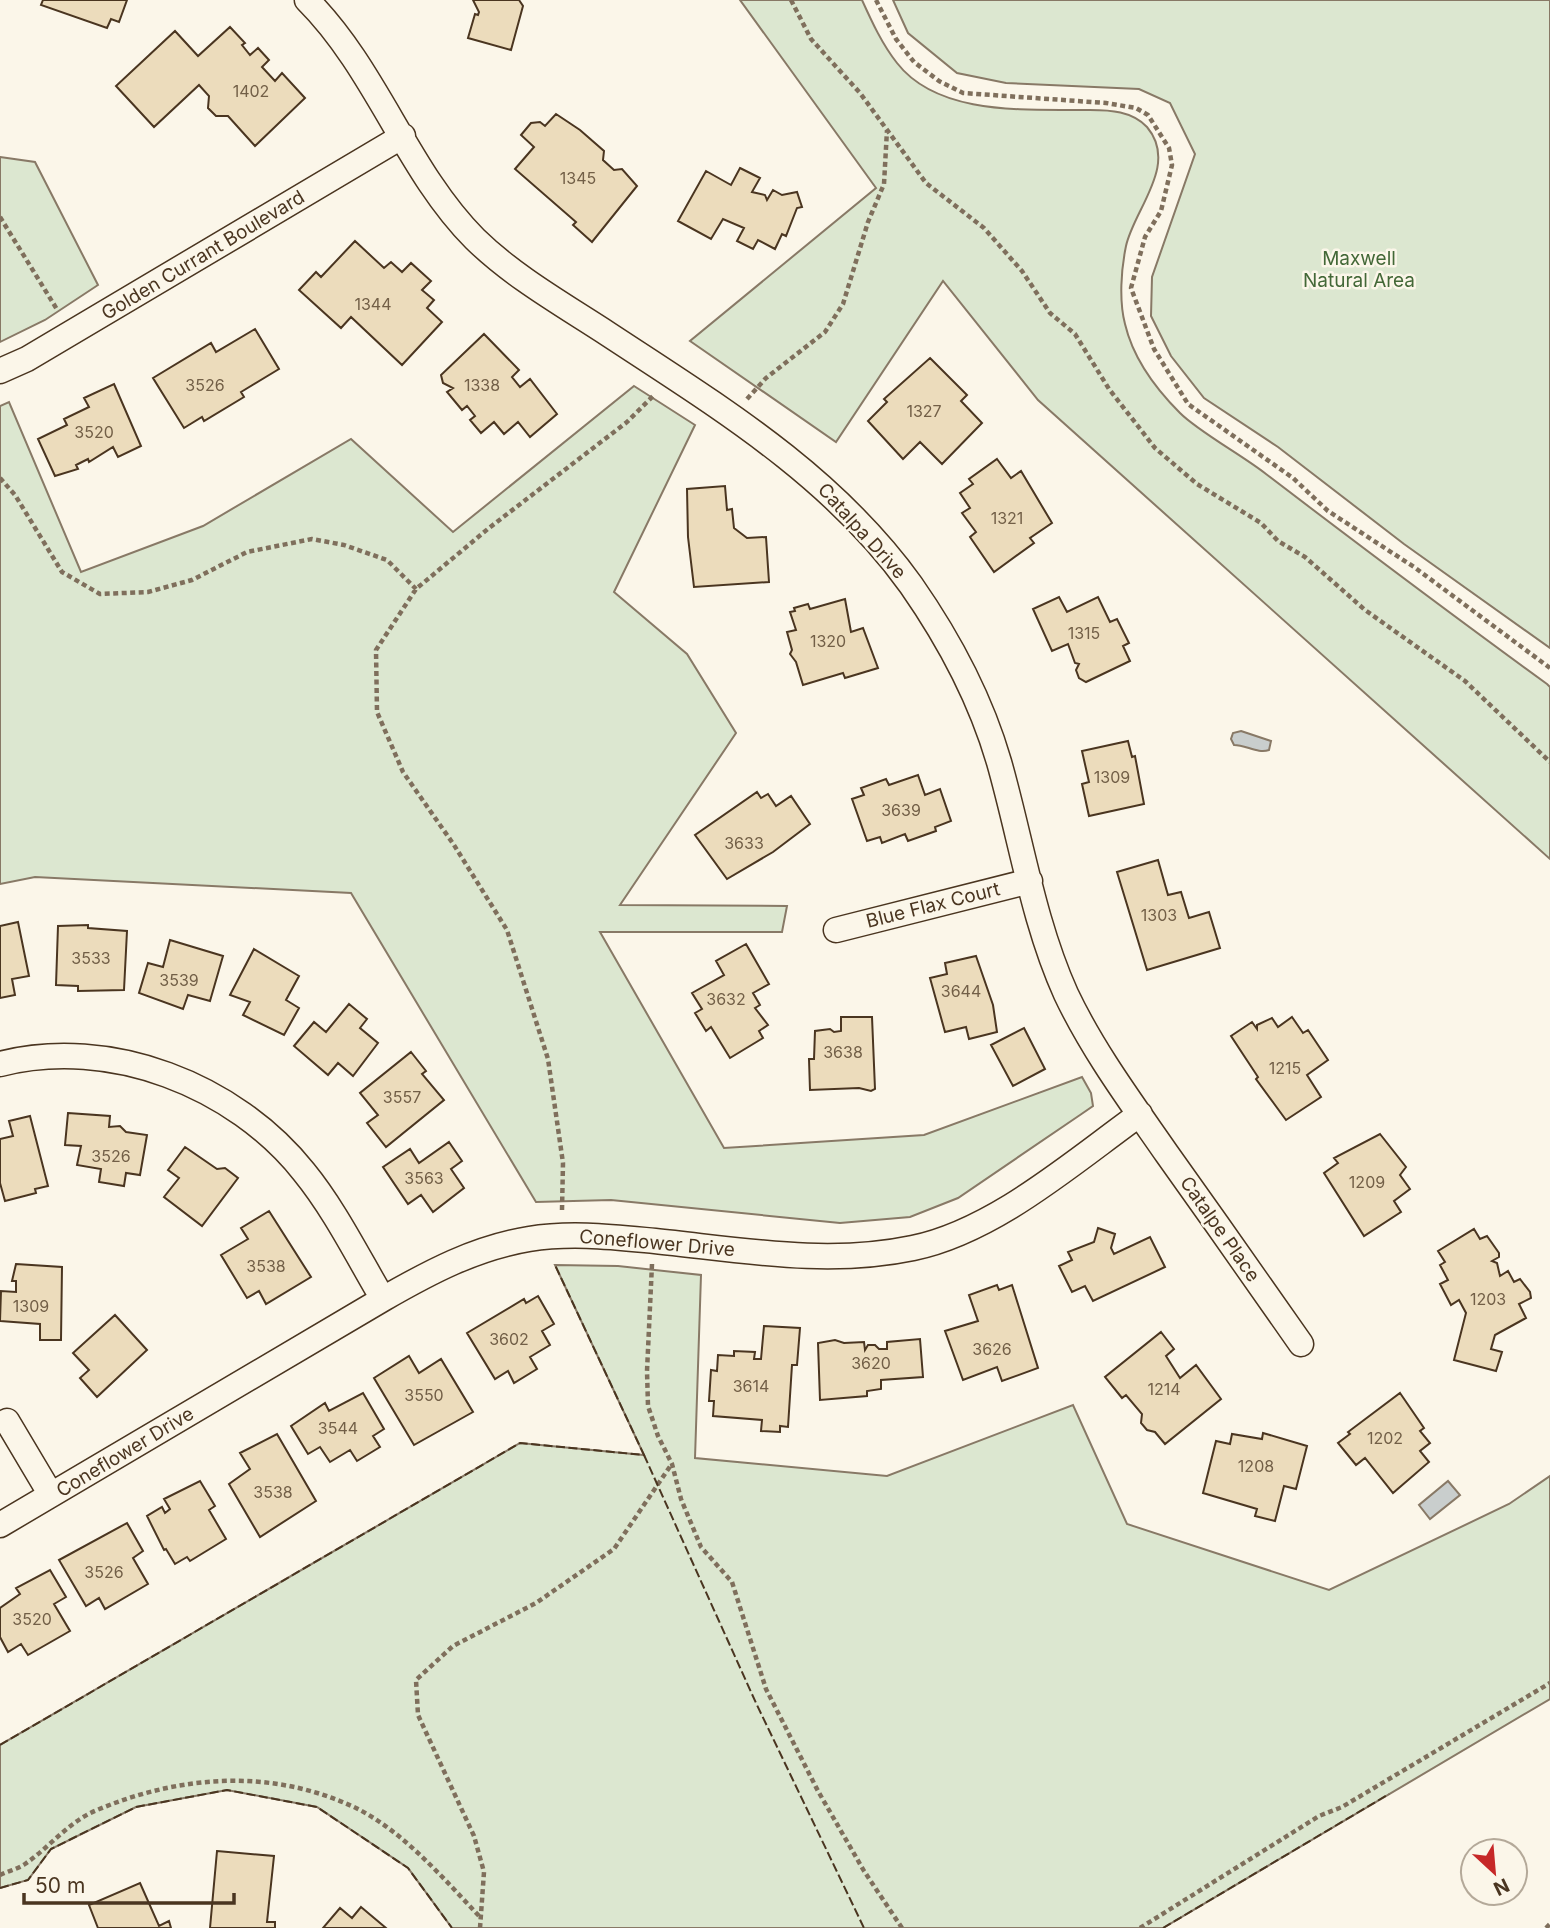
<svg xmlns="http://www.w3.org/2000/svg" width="1550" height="1928" font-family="Inter,sans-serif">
<rect width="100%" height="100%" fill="#fbf6e9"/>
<path fill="#dce7d0" stroke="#887966" stroke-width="2" d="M740,0H862C872,22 882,44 897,63C939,117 1029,109 1090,110C1110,110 1132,111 1147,127C1179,165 1134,209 1126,246C1121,270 1119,301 1125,324C1133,358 1155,388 1180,413C1199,432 1242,455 1266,474C1359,545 1452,615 1547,684L1550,687V859L1038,400L943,281L836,442L690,341L876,188Z
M893,0H1550V648L1404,544L1278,447L1204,398L1171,356L1151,316L1152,277L1195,154L1170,103L1139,89L1006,83L957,73L908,33Z
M0,157L35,162L98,285L45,320L0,342Z
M634,386L695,425L614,592L687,654L736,733L620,905L787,906L782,932H600L724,1148L924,1135L1082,1077L1091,1093L1093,1106L1080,1115L958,1198L910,1217L840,1223L611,1200L536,1202L351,893L35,877L0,884V406L9,402L81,572L203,526L351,439L453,532Z
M555,1265L618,1266L701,1275L695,1458L887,1476L1073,1405L1127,1524L1329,1590L1509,1504L1550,1476V1699L1163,1928H452L408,1868L317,1807L227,1790L136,1807L51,1849L28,1880L0,1888V1745L520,1443L644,1455Z"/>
<path fill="#c9cecd" stroke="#887966" stroke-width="2" d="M1241,731L1271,741L1269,750C1258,754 1246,745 1234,745L1231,739L1233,733Z
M1448,1481L1460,1495L1430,1519L1419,1505Z"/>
<path fill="#ecdcbc" stroke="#4a3520" stroke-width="2" d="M43,0H127L119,22L111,19L107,28L41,5Z
M473,0H519L523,6L511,50L468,38L475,14L478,15L479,12Z
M230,27L245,43L242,45L250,55L258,48L269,60L262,67L275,81L282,73L305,98L255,146L228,116H216L208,108L209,96L199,85L154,127L116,86L175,31L198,56Z
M556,114L580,130L604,151L603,160L614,170L622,169L637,186L592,242L573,225L576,222L515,169L534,147L521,135L531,123L540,122L545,126Z
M740,168L760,178L752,192L765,195L767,200L773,190L782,195L797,192L802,207L797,208L786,236L782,234L775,249L758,240L753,249L737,241L744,228L723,219L711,239L678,221L706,171L731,185Z
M355,241L384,268L391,262L402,272L411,263L431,281L422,290L434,300L427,308L442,322L402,365L351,317L341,328L299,290L316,272L321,277Z
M255,329L279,369L241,392L244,397L204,421L202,417L184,428L153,378L211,343L216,352Z
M484,334L519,370L512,377L520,387L530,379L557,414L530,437L518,422L504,434L494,422L481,433L470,420L475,416L467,406L462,410L447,392L453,388L443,383L441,375Z
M930,358L967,395L961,401L982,423L942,464L920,442L903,459L868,421L887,402L884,399Z
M114,384L141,446L118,457L113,447L89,462L88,459L76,465L78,469L55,476L38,439L67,425L64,419L89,407L84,398Z
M997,459L1011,478L1021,471L1052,523L1030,538L1034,543L994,572L970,537L976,532L962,513L970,508L960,493L973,484L969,479Z
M725,486L727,510L732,509L734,528L747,538L766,537L769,582L694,587L688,537L687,489Z
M1059,597L1067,612L1098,597L1110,622L1117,619L1129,643L1123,646L1130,661L1086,682L1079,678L1076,670L1079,664L1075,663L1068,644L1052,651L1033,609Z
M845,599L851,632L863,628L878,668L845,678L843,673L803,685L796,662L790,654L792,650L787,632L796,630L790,612L795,611L794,608L808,604L810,609Z
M1128,741L1132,757L1135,756L1144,804L1089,816L1082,784L1089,782L1082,751Z
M918,775L925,795L940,789L951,821L935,827L936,831L908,841L905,834L882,843L880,837L867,841L852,799L864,795L861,788L886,779L889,785Z
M757,792L761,798L768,794L776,806L791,796L810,824L773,852L727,879L695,835Z
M1158,860L1168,895L1181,892L1189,918L1209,912L1220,948L1147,970L1117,872Z
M18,922L29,976L12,979L15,995L0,998V926Z
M88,925V928L127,931L124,990L78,991V986L56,985L58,926Z
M170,940L223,956L210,1001L188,995L183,1009L139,993L148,963L163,967Z
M746,944L769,984L753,993L760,1005L755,1008L768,1025L759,1031L763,1038L730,1058L711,1027L706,1031L695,1013L702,1009L692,993L724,975L716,961Z
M254,949L299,976L286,1000L299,1008L284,1035L243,1015L250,1002L230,995Z
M976,956L993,1005L997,1032L969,1039L966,1027L945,1032L930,978L947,974L945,963Z
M349,1004L367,1019L360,1028L378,1043L353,1076L338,1063L328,1075L294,1046L314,1022L326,1032Z
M841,1017H872L875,1089L871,1091L859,1088L810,1090L809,1059H814L815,1031L830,1029L834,1032L841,1031Z
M1292,1017L1303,1033L1308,1030L1328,1060L1307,1075L1321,1097L1286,1120L1256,1079L1258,1077L1231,1036L1252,1022L1257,1029V1025L1272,1018L1278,1027Z
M1024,1028L1045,1069L1013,1086L991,1045Z
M411,1052L426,1071L422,1074L444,1100L386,1147L367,1123L378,1115L360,1093Z
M68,1113L110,1116L109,1127L120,1126L126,1132L147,1135L140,1175L126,1173L124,1186L99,1182L101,1169L77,1165L81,1146L65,1145Z
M30,1116L48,1186L35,1189L36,1193L5,1201L0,1183V1139L13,1136L9,1121Z
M1380,1134L1406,1167L1400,1175L1410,1189L1394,1201L1401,1212L1364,1236L1324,1173L1338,1163L1334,1158Z
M449,1142L462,1161L451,1169L464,1188L433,1212L421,1195L408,1204L383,1167L410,1149L419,1163Z
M185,1147L217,1169L225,1168L238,1178L202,1226L164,1197L179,1178L168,1170Z
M269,1211L311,1277L266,1304L259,1291L247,1298L221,1255L248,1239L241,1228Z
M1098,1228L1115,1234L1111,1248L1114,1254L1150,1237L1165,1267L1093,1301L1085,1286L1072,1292L1059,1266L1072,1260L1068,1252L1094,1242Z
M1474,1229L1480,1239L1487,1236L1499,1253V1257L1492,1261L1497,1263L1500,1276L1508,1271L1514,1282L1520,1279L1530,1292L1531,1298L1519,1304L1526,1318L1495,1335L1491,1349L1502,1352L1496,1371L1454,1360L1466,1313L1459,1300L1451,1305L1440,1284L1448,1280L1440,1265L1445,1262L1438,1251Z
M16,1264L62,1267L61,1340H40V1324L0,1321L1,1291L16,1292V1281H12Z
M997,1285L999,1290L1012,1285L1038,1368L1002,1381L997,1367L963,1380L945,1331L978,1321L969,1295Z
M538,1296L554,1324L542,1331L550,1345L530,1357L537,1369L514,1383L508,1371L495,1379L467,1333L524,1299L526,1303Z
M115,1315L147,1350L97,1397L80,1378L89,1370L73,1353Z
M764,1326L800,1328L797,1365H792L788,1427L780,1426V1432L761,1431L762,1420L713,1416L714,1401H709L711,1370L717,1371L718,1355L734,1356V1351L755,1352L754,1359H761Z
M1161,1332L1174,1349L1166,1356L1180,1378L1196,1365L1221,1399L1165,1444L1155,1432L1147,1430L1141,1423L1142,1414L1126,1395L1122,1398L1105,1377Z
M920,1339L923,1377L881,1380V1389L867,1391V1396L820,1400L818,1343L835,1340L844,1343L864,1342L865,1350L868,1345H875L879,1349H887V1342Z
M409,1356L419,1373L441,1359L473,1412L414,1445L374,1378Z
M363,1393L384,1429L373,1436L380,1447L357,1461L350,1450L330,1462L320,1447L308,1454L291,1426L325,1403L329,1411Z
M1400,1393L1424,1428L1420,1431L1430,1443L1420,1451L1429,1462L1393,1493L1365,1458L1356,1465L1338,1443L1350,1434L1348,1432Z
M1263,1433L1307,1446L1296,1489L1284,1486L1275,1521L1255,1516L1257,1509L1203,1493L1216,1441L1230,1444L1232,1434L1262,1439Z
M277,1434L316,1501L260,1537L229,1484L250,1469L240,1453Z
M200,1481L215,1506L209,1510L226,1539L190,1561L187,1557L175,1564L166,1549L164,1550L147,1516L162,1507L165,1513L170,1509L164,1499Z
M127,1523L143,1551L133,1558L148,1584L105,1609L99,1598L86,1606L59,1560Z
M50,1570L66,1597L54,1604L70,1631L28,1655L21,1644L8,1652L0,1637V1608L20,1594L16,1588Z
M217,1851L274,1856L267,1922H275V1928H210Z
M140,1883L159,1926L169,1921L171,1928H98L89,1905Z
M361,1907L386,1928H323L340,1908L352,1918Z"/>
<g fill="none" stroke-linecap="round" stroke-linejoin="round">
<defs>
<path id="minor" d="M307,0C377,70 407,171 475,239C514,277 562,304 608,334C719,407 832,475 911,585C948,638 981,700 999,762C1021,839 1033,921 1066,994C1093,1051 1131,1102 1167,1154C1212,1217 1257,1281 1301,1344
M0,371L27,359L403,136
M836,930L1030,881
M0,1064C110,1036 235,1085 304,1172C335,1210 358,1257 383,1299
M7,1421L51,1495
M0,1525L383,1299C430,1272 475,1248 529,1239C571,1232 613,1237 655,1241C742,1250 828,1266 913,1248C995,1231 1073,1162 1140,1114"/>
</defs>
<use href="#minor" stroke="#4a3520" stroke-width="27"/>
<path stroke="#7f6f5c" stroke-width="4.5" stroke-dasharray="5 3.5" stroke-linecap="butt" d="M791,0L811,39L860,93L926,183L984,228L1022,271L1050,313L1075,334L1109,389L1155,448L1197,484L1261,523L1278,541L1305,557L1365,610L1465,681L1550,762
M876,0L896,39L914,62L939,81L963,93L1106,103L1136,108L1148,115L1169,148L1172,165L1161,211L1145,237L1131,288L1154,349L1188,404L1293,478L1328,511L1414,567L1550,668
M0,217L58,311
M747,399L766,378L825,332L843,304L868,222L884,184L887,130
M0,478L15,495L62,572L100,594L148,592L192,580L247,552L312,539L344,545L387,560L416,589
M562,1210L563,1163L548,1059L507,930L454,845L403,772L377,712L376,650L416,589L489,528L627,422L655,394
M652,1264L647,1371L648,1406L658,1436L672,1464L681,1499L701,1547L732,1582L766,1689L818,1791L864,1871L902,1928
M0,1875C8,1871 18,1869 25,1864C50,1847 68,1822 97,1810C180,1775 272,1768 356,1808C404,1832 443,1878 480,1917
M480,1928L484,1872L474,1836L418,1715L416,1680L453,1646L536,1603L614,1549L671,1465
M1140,1928L1319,1816L1342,1807L1550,1683
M1546,1928L1550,1924"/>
<use href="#minor" stroke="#fbf6e9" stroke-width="24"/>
<path stroke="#4a3520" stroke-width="2" stroke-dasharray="9 3.5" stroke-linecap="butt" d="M644,1455L756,1703L864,1928
M0,1745L520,1443L644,1455L555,1265
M0,1888L28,1880L51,1849L136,1807L227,1790L317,1807L408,1868L452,1928
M1163,1928L1389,1794"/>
</g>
<g text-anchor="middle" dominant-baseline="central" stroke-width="5" stroke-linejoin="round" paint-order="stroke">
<g font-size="16" fill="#725f47">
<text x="251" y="91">1402</text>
<text x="578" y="178">1345</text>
<text x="373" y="304">1344</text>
<text x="205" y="385">3526</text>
<text x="482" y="385">1338</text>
<text x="924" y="411">1327</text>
<text x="94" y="432">3520</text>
<text x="1007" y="518">1321</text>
<text x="1084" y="633">1315</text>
<text x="828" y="641">1320</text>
<text x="1112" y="777">1309</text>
<text x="901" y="810">3639</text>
<text x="744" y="843">3633</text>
<text x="1159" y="915">1303</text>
<text x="91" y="958">3533</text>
<text x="179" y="980">3539</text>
<text x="961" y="991">3644</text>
<text x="726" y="999">3632</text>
<text x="843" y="1052">3638</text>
<text x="1285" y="1068">1215</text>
<text x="402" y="1097">3557</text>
<text x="111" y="1156">3526</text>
<text x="424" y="1178">3563</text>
<text x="1367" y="1182">1209</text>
<text x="266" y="1266">3538</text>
<text x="1488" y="1299">1203</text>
<text x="31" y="1306">1309</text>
<text x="509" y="1339">3602</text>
<text x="992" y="1349">3626</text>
<text x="871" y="1363">3620</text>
<text x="751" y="1386">3614</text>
<text x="1164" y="1389">1214</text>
<text x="424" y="1395">3550</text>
<text x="338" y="1428">3544</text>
<text x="1385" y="1438">1202</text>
<text x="1256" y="1466">1208</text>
<text x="273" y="1492">3538</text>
<text x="104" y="1572">3526</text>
<text x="32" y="1619">3520</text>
</g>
<g font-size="19" fill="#4a3520" stroke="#fbf6e9">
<text transform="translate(203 255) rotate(-31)">Golden Currant Boulevard</text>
<text transform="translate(862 531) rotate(48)">Catalpa Drive</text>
<text transform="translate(933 905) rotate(-14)">Blue Flax Court</text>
<text transform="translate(1220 1229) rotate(55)">Catalpe Place</text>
<text transform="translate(657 1243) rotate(5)">Coneflower Drive</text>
<text transform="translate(125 1452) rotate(-31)">Coneflower Drive</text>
</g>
<g font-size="19" fill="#436837" stroke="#fbf6e9">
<text x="1359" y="258">Maxwell<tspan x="1359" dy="22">Natural Area</tspan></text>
</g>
</g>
<g transform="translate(1494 1872) rotate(154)"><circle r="33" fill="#fbf6e9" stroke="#b4a999" stroke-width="2"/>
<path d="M0-5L12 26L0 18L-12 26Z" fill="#c62828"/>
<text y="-10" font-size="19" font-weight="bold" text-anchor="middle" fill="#4a3520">N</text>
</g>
<path d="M24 1893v10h210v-10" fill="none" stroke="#4a3520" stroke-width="3.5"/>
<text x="35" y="1893" font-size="21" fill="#4a3520" stroke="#fbf6e9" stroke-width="5" paint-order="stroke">50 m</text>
</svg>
